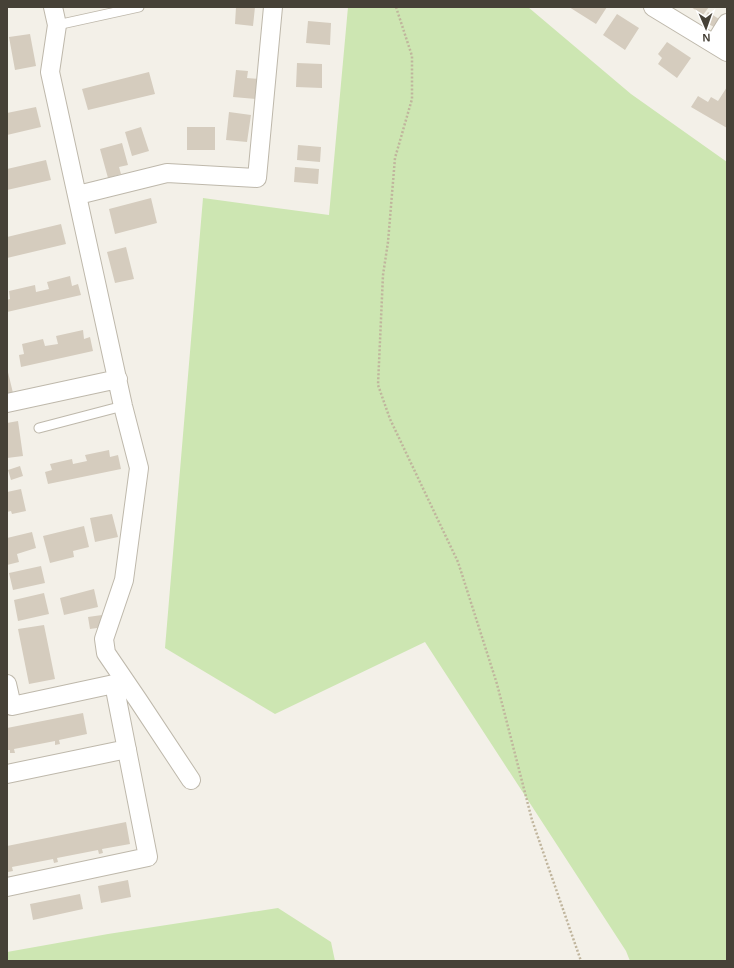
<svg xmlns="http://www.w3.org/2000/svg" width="734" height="968" font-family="Helvetica,sans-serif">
<rect width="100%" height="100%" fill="#f3f0e8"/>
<path fill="#cde6b2" d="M348,7H528L631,94L727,162V961H630L626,951L425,642L275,714L165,648L203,198L329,215Z
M278,908L331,942L335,961H7V952L108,934Z"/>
<path fill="#d5ccbe" d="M236,7H255L253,26L235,24Z
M569,7H607L596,24Z
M691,7H709L703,15Z
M708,12L719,19L714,27L703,21Z
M617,14L639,28L625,50L603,35Z
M308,21L331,23L330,45L306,43Z
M30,34L36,66L15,70L9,37Z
M667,42L691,58L677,78L658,64L662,58L658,54Z
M297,63L322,64V88L296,87Z
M236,70L248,71L247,78L259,79L257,99L233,97Z
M149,72L155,94L88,110L82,89Z
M727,87V128L691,107L698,96L708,102L711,97L718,101Z
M36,107L41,127L7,135V113Z
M229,112L251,115L247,142L226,140Z
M141,127L149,151L132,156L125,132Z
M187,127H215V150H187Z
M122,143L128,165L119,167L121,174L108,178L100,149Z
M298,145L321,147L320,162L297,160Z
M46,160L51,180L7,190V169Z
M295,167L319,169L318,184L294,182Z
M151,198L157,223L115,234L109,209Z
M61,224L66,244L7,258V237Z
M126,247L134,279L115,283L107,252Z
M70,276L72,286L78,284L81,295L7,312V300L10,299L9,291L35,285L36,292L49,289L47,282Z
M83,330L84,339L90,337L93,351L21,367L19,355L24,354L22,344L43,339L45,346L58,344L56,336Z
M7,368L13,393L7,394Z
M18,421L23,456L7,458V423Z
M109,450L110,457L118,455L121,469L48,484L45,472L52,470L50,464L72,459L73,464L87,461L85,455Z
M20,466L23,476L11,480L8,470Z
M21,489L26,511L12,514L11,511L7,512V492Z
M112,514L118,537L95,542L90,518Z
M84,526L89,547L73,551L74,557L50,563L43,536Z
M32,532L36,548L17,554L19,562L7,565V538Z
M41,566L45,583L13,590L9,573Z
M94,589L98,607L64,615L60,598Z
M44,593L49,614L18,621L14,600Z
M102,615L104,627L90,629L88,617Z
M44,625L55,679L29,684L18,629Z
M83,713L87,734L59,740L60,744L55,745V741L14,749L15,753H10V750H7V728Z
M126,822L130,844L102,849L103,853L99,854L98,850L57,858L58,862L54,863L53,859L12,867L13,871L8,872L7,868V846Z
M128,880L131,897L101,903L98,886Z
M80,894L83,909L33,920L30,904Z"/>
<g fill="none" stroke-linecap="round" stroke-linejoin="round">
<defs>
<path id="service" d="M57,25L139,7
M39,428L123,406"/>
<path id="minor" d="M53,7L57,25L50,72L123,406L139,468L124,580L104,639L106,653L138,700L191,780
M653,7L727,52
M714,44L727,23
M78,195L167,173L257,178L273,7
M7,403L118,379
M7,684L12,706L114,684L148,857L7,887
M7,774L127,749"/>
</defs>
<use href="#service" stroke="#beb8ab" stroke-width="11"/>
<use href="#minor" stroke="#beb8ab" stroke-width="20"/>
<path stroke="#c0b59d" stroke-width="2.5" stroke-dasharray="2 2" stroke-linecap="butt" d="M396,7L412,56V99L395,158L388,242L383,275L378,385L390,419L458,562L497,684L532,820L581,961"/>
<use href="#service" stroke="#fff" stroke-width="9"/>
<use href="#minor" stroke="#fff" stroke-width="18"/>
</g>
<rect width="734" height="968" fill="none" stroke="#464137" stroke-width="16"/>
<g transform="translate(706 28) rotate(178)" stroke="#ffffff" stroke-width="3" paint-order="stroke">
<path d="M0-3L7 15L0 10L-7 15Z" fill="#464137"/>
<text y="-6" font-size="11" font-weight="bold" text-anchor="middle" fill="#464137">N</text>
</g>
</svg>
